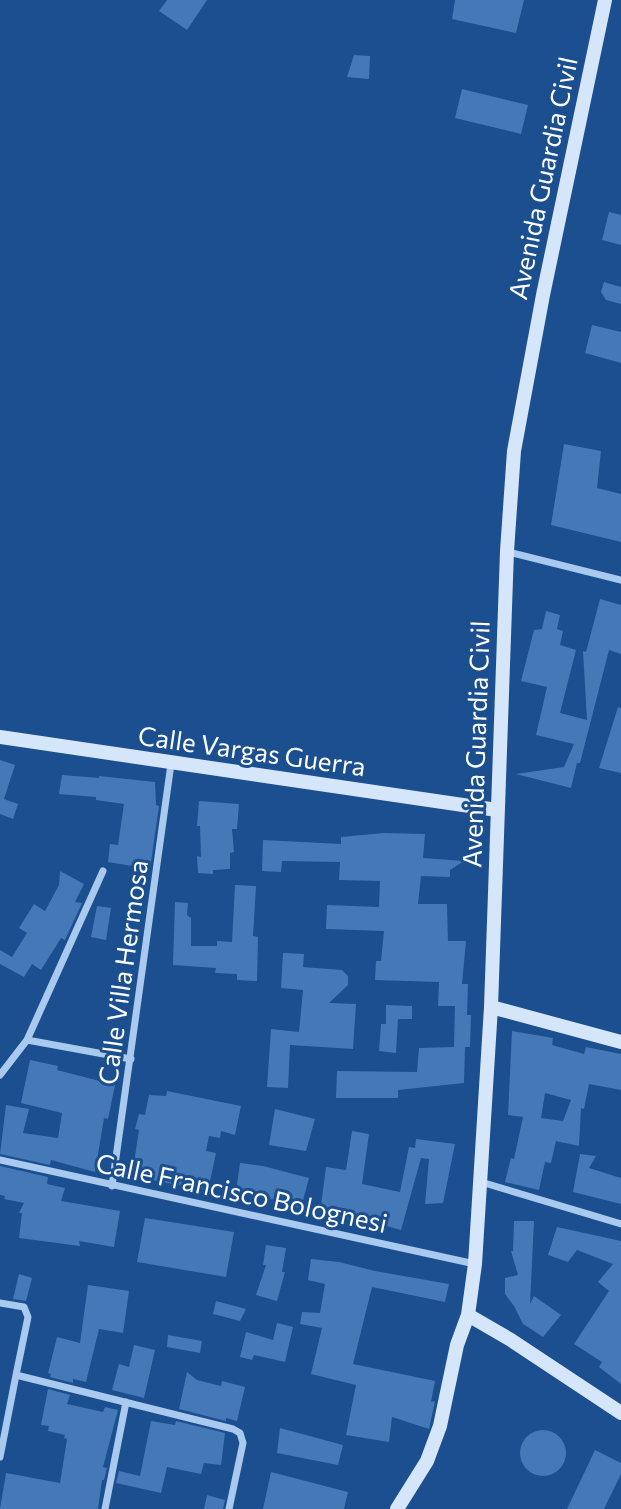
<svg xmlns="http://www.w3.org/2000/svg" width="621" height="1509" font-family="Commissioner,sans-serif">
<rect width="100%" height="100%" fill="#1b4f8f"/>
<path fill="#4478b7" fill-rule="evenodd" d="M167,0H207L187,30L159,11Z
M455,0H524L516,33L452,19Z
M354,55L370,56L369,79L347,77Z
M462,89L528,105L521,134L455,118Z
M609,212L621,215V245L602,240Z
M604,282L621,287V304L606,300L601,292Z
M592,325L621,332V363L585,353Z
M564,444L601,451L597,488L621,494V542L551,525Z
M600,599L621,605V654L609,650L580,763H577L571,788L516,774L564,767L574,744L536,735L547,687L521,681L534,630L542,629L546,611L560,615L557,629L563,631L560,645L576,650L560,713L587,720L583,651L586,652Z
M618,707L621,708V773L599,768Z
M0,760L15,765L4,799L18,804L13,819L0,814Z
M62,775L99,778V776L155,782L156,805L159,806L150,869L108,862L110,844L118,845L124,804L96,800V797L59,794Z
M199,801L239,804L237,829H232L234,852L230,853V869L213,870V874L198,873L197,856L201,857L200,826H197Z
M384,833L425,834L423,858L464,861L450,870V877L421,876L418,904H447L448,941H466L462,984H468L467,1015H471L470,1047H465L464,1083L398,1090V1098H336L337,1071L417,1072L419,1048L454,1047L455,1006H438L439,982L375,980L376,961H381L384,931L326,929L327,905L379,907L380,881L339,880L340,862L282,861L281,872L262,871L263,840L341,844V837Z
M60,871L84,884L75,902L82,903L65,940L61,938L41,970L32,964L24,977L0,964V950L12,957L27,933L19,928L34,904L45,911L59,885Z
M235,885L256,886L253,936L258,937L257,981L237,980V974L215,973L216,968L173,965L175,902L188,903L187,915L191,918V946H217V941L232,942Z
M97,906L111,908L106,940L91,937Z
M283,953L304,954L303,967L342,970L348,976V985L329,1003L356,1004L353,1049L290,1045L288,1088L267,1087L271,1029L299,1032L303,990L281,988Z
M386,1005L412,1006V1019H398L396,1053L379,1051L381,1024H386Z
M512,1031L553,1038L552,1045L584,1054L586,1047L621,1054V1090L589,1084L584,1109L581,1108L579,1146L556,1141L551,1163L545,1162L539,1190L505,1182L511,1158L514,1159L523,1117L508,1115ZM545,1093L571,1100L563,1121L541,1118Z
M30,1060L58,1066L57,1070L115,1085L108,1119L104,1118L95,1172L51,1160L50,1165L0,1154L6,1105L29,1109L23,1133L58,1138L62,1113L21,1103Z
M167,1091L241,1106L235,1135L221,1131L220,1138L209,1136L206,1151L216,1153L208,1191L132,1176L139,1130L135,1129L139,1114L145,1115L149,1095L166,1096Z
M275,1109L315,1119L306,1151L269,1145Z
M352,1131L369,1134L362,1184L400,1192L409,1147L415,1148L416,1139L455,1144L443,1203L425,1204L429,1159L421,1158L401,1230L372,1222L371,1225L320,1213L326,1167L346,1170Z
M580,1154L596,1156L589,1168L621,1178V1204L573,1192Z
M240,1163L263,1166L309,1178L301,1208L275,1203V1200L236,1191Z
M0,1166L48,1177L47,1184L65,1188L61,1201L120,1211L114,1247L79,1241L80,1246L19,1238L22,1213H19L24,1203L4,1199L5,1196L0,1195Z
M145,1218L234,1232L226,1277L137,1262Z
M514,1221H534L530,1304L534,1296L561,1315L543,1337L523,1324L514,1306L505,1294V1278L518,1275L511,1251H513Z
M557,1227L621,1241V1384L599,1367L602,1362L574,1344L609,1291L598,1282L613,1264L577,1250L568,1262L548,1255Z
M266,1245L286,1248L282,1272H285L277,1301L256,1295L266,1265H263Z
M311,1259L339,1262L375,1271L449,1284L445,1302L372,1287L353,1364L435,1381L431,1402L435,1401L429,1429L392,1417L389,1442L346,1435L356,1385L311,1374L322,1328L300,1324L302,1312L320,1313L325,1284L308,1280Z
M19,1274L32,1278L26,1301L13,1299Z
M88,1285L129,1291L123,1333L99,1329L86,1382L73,1379V1383L50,1377L51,1374L48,1373L57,1337L80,1343Z
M216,1301L246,1309L240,1321L213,1314Z
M277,1323L293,1327L285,1362L254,1355L252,1360L240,1357L246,1332L273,1340Z
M168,1335L202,1341L200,1353L167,1347Z
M134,1345L155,1350L144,1398L112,1390L119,1364L129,1367Z
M187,1372L197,1380L221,1386L222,1381L245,1387L237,1421L226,1418V1421L179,1409Z
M48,1389L70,1395L67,1404L103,1412L105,1407L118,1410L103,1467L107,1468L104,1480H102L98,1509H0L6,1473L60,1483L67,1439L64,1438L65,1435L48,1431L49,1426L41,1425Z
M151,1421L175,1425L176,1421L225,1433L221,1465L204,1463L201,1474L167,1467L161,1493L116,1483L119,1471L140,1476Z
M280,1428L343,1445L338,1465L277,1453Z
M520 1453a23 23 0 1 1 46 0a23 23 0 1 1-46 0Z
M595,1450L621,1463V1474L604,1509H567Z
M271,1472L348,1492L344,1509H263Z
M207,1495L225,1500L223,1509H204Z"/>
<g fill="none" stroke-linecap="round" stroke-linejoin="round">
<path stroke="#a9c9ee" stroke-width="7" d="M508,552L621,580
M27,1040L131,1059
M0,1075L27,1040L103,871
M0,1160L475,1264
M481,1182L621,1224
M112,1186L171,764
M0,1303L24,1307L28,1317L16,1375L233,1429L240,1433L243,1443L229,1509
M0,1457L16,1375
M105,1509L126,1402"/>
<path stroke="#d6e6fa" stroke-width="14" d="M0,737L497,810
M491,1007L621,1042
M468,1315L511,1340L621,1413
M397,1509L427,1461L440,1426L457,1345L468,1315L475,1264L491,1007L507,551L514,451L543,295L605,0"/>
</g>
<g text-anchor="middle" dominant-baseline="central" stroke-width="6" stroke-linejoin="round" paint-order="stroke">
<g font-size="26" fill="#fff" stroke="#1b4f8f">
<text transform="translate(542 178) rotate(-78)">Avenida Guardia Civil</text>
<text transform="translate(475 744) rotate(-88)">Avenida Guardia Civil</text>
<text transform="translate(252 750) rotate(8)">Calle Vargas Guerra</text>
<text transform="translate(122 972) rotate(-82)">Calle Villa Hermosa</text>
<text transform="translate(242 1192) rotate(12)">Calle Francisco Bolognesi</text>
</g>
</g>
</svg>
